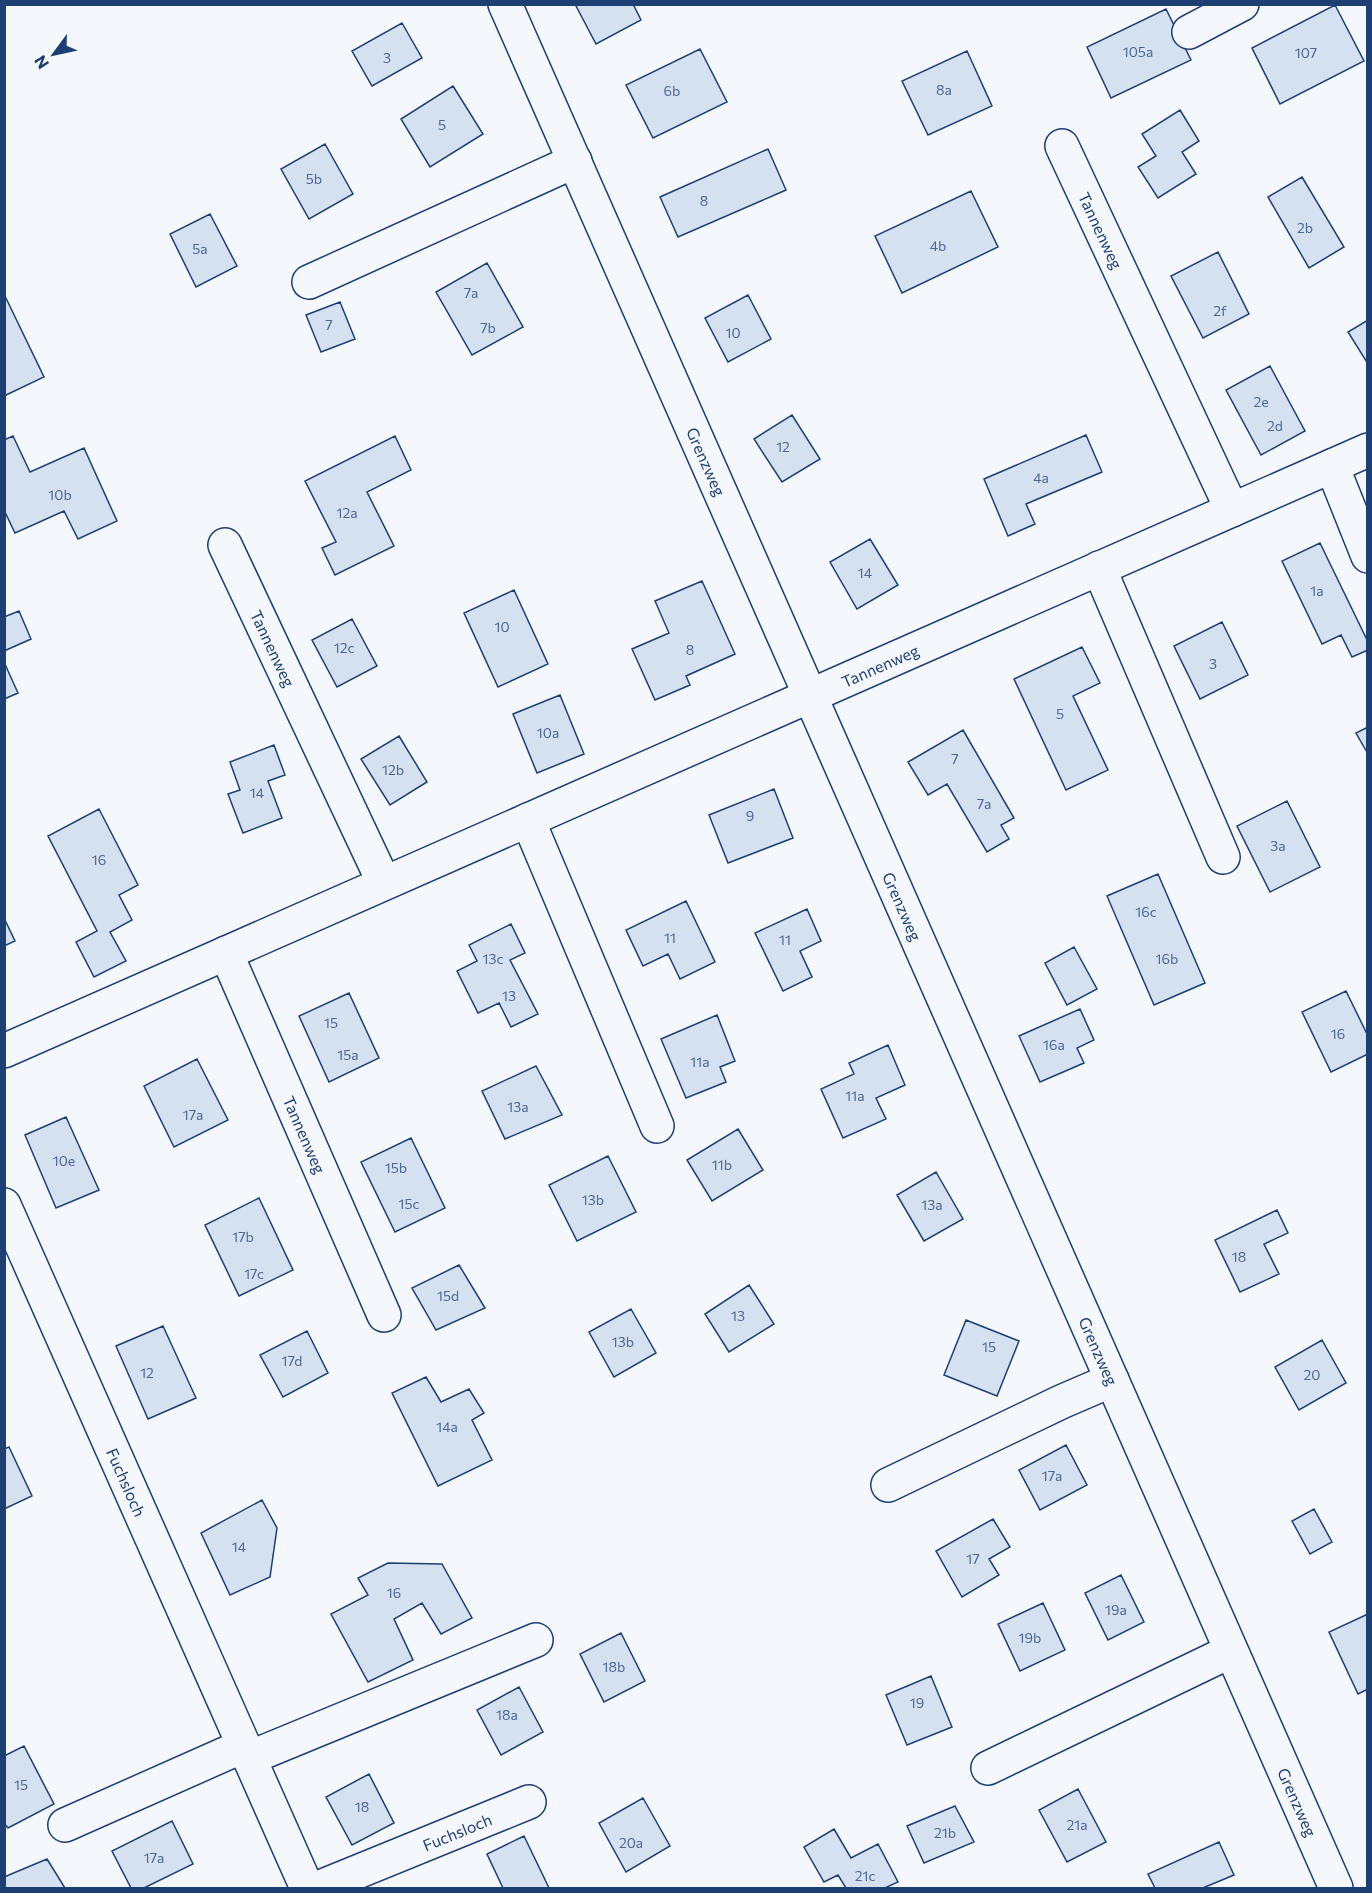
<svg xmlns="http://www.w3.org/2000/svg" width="1372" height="1893" font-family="Commissioner,sans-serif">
<rect width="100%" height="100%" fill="#f4f7fb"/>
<path fill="#d5e0f0" stroke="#1d3f73" stroke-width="1.5" d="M575,4H633L641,20L596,44Z
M1335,5L1364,61L1280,104L1252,48Z
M1166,9L1191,60L1111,98L1087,47Z
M402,23L422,58L372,86L352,51Z
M700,49L727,102L653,138L626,85Z
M967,51L992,106L928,135L902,81Z
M453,86L483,134L430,167L401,119Z
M1180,110L1199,141L1182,152L1196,174L1158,198L1138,167L1156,156L1142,134Z
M325,144L353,194L309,219L281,169Z
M768,149L786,190L678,237L660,197Z
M1302,177L1344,247L1309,268L1268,197Z
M971,191L998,247L902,293L875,236Z
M210,214L237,266L196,287L170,234Z
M1218,252L1249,314L1203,338L1171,276Z
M487,263L523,327L472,355L436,292Z
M4,294L44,377L4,396Z
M748,295L771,339L728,362L705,318Z
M340,302L355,339L321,352L306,315Z
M1368,320V364L1348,332Z
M1270,366L1305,431L1261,455L1226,390Z
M792,415L820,459L782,482L754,439Z
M1086,435L1102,472L1026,504L1035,524L1008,536L984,479Z
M13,436L30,472L84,448L117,521L78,539L64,511L15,533L4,510V440Z
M395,436L411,470L367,492L394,546L335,575L322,548L336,542L305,481Z
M870,539L898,585L857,609L830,562Z
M1320,543L1368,642V650L1352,657L1341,635L1322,644L1282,561Z
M702,581L735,654L686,676L690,685L655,700L632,649L669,633L655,601Z
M514,590L548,664L498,687L464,613Z
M19,611L31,639L4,651V617Z
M352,619L377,666L337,687L312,640Z
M1222,622L1248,675L1200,699L1174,646Z
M1082,647L1100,683L1073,696L1108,770L1066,790L1014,679Z
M4,662L18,693L4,699Z
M560,695L584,754L537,773L513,714Z
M1368,727V754L1356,733Z
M963,730L1014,818L1001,825L1009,839L987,852L947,784L928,795L908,762Z
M399,736L427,782L390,805L361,759Z
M274,745L285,775L268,781L282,818L243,833L228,794L240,790L230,762Z
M774,789L793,838L728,863L709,815Z
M1287,801L1320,867L1270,892L1237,826Z
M99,809L138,885L119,895L132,920L110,932L126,961L94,977L76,942L97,931L48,836Z
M1158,874L1205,983L1154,1005L1107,896Z
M686,901L715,962L680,979L668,954L643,966L626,930Z
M807,909L821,941L800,951L812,977L783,991L755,933Z
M4,918L15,941L4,946Z
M511,924L525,953L510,960L538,1014L511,1027L499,1003L478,1013L457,971L477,961L469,945Z
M1074,947L1097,989L1067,1005L1045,963Z
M1346,991L1368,1036V1054L1331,1072L1302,1012Z
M349,993L379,1058L329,1082L299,1016Z
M1080,1009L1094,1040L1077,1048L1084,1063L1040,1082L1019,1036Z
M717,1015L735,1061L720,1067L726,1082L686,1098L661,1039Z
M888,1045L905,1085L876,1098L886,1119L843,1138L821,1089L854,1074L849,1063Z
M197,1059L228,1120L174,1147L144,1086Z
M536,1066L562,1115L505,1139L482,1091Z
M66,1117L99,1190L56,1208L25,1135Z
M738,1129L763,1170L712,1201L687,1160Z
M411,1138L445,1208L395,1232L361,1162Z
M608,1156L636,1212L577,1241L549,1185Z
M936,1172L963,1219L924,1241L897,1195Z
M259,1198L293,1270L239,1296L205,1225Z
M1277,1210L1288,1233L1264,1244L1279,1274L1240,1292L1215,1240Z
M459,1265L485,1308L436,1330L412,1288Z
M749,1285L774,1324L729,1352L705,1314Z
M631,1309L656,1353L614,1377L589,1332Z
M966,1320L1019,1341L997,1396L944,1375Z
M163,1326L196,1398L148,1419L116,1346Z
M307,1331L328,1373L283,1397L260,1355Z
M1322,1340L1346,1383L1299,1410L1275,1367Z
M426,1377L441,1402L469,1389L484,1413L472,1420L492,1460L438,1486L392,1393Z
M1066,1445L1087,1485L1040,1510L1019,1470Z
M9,1447L32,1496L4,1509V1449Z
M262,1500L277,1528L270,1577L230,1595L201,1533Z
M1314,1509L1332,1542L1310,1554L1292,1521Z
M993,1519L1010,1547L989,1559L999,1575L962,1597L936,1551Z
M388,1563L442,1564L472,1618L441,1634L422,1603L394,1619L413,1660L368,1682L331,1614L368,1595L358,1578Z
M1121,1575L1144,1622L1108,1640L1085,1593Z
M1043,1603L1065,1650L1020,1671L998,1624Z
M1368,1614V1689L1358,1694L1329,1632Z
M621,1633L645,1681L604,1702L580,1654Z
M931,1676L952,1727L907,1745L886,1695Z
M519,1687L543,1732L501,1755L477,1710Z
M24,1746L54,1804L8,1828L4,1823V1756Z
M369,1774L394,1823L352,1845L326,1797Z
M1078,1789L1106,1842L1067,1862L1039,1810Z
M643,1798L670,1846L626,1872L599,1823Z
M955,1806L974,1842L924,1863L907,1826Z
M172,1821L193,1864L144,1888H131L112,1851Z
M834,1829L851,1858L878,1844L898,1882L885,1888H846L838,1875L824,1882L804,1847Z
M524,1836L549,1888H503L487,1854Z
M1219,1842L1234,1875L1205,1887L1206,1888H1155L1148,1874Z
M47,1859L65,1888H4V1877Z"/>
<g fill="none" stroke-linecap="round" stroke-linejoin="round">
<defs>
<g id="minor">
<path id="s1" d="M505,4L1336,1888"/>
<path d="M1189,32L1242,4"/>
<path id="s2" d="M1062,146L1232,510"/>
<path d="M309,282L575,161"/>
<path d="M1332,466L1368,556"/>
<path id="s3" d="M225,545L384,883"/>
<path d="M1099,568L1223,857"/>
<path d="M528,820L657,1126"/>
<path id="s4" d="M226,953L384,1315"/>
<path id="s5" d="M4,1051L1368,450"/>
<path id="s6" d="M4,1205L307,1888"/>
<path d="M888,1485L1061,1402L1112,1380"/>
<path d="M249,1758L536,1640"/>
<path d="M988,1768L1231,1651"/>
<path d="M65,1825L243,1746"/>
<path id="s7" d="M318,1888L529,1802"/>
</g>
</defs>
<use href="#minor" stroke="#1d3f73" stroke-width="36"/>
<use href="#minor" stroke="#f4f7fb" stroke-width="33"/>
</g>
<g text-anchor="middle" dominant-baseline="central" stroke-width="4.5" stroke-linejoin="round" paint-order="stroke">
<g font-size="14" fill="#4b6792">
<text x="1138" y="51">105a</text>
<text x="1306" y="52">107</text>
<text x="387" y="57">3</text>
<text x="944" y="89">8a</text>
<text x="672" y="90">6b</text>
<text x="442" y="124">5</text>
<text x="314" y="178">5b</text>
<text x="704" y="200">8</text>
<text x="1305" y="227">2b</text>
<text x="938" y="245">4b</text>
<text x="200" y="248">5a</text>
<text x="471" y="292">7a</text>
<text x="1220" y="310">2f</text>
<text x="329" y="324">7</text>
<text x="488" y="327">7b</text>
<text x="733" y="332">10</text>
<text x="1261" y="401">2e</text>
<text x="1275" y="425">2d</text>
<text x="783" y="446">12</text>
<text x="1041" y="477">4a</text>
<text x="60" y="494">10b</text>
<text x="347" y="512">12a</text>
<text x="865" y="572">14</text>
<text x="1317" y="590">1a</text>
<text x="502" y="626">10</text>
<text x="344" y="647">12c</text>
<text x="690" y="649">8</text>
<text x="1213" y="663">3</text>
<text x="1060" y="713">5</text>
<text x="548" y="732">10a</text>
<text x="955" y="758">7</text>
<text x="393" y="769">12b</text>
<text x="257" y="792">14</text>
<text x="984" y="803">7a</text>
<text x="750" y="815">9</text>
<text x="1278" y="845">3a</text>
<text x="99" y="859">16</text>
<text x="1146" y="911">16c</text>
<text x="670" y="937">11</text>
<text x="785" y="939">11</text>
<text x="493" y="958">13c</text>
<text x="1167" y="958">16b</text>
<text x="509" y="995">13</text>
<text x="331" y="1022">15</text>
<text x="1338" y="1033">16</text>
<text x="1054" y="1044">16a</text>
<text x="348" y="1054">15a</text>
<text x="700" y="1061">11a</text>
<text x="855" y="1095">11a</text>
<text x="518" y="1106">13a</text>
<text x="193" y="1114">17a</text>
<text x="64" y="1160">10e</text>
<text x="722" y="1164">11b</text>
<text x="396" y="1167">15b</text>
<text x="593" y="1199">13b</text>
<text x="409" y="1203">15c</text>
<text x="932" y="1204">13a</text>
<text x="243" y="1236">17b</text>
<text x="1239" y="1256">18</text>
<text x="254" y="1273">17c</text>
<text x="448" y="1295">15d</text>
<text x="738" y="1315">13</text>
<text x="623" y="1341">13b</text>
<text x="989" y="1346">15</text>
<text x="292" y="1360">17d</text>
<text x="147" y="1372">12</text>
<text x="1312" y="1374">20</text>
<text x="447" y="1426">14a</text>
<text x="1052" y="1475">17a</text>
<text x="239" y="1546">14</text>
<text x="973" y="1558">17</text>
<text x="394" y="1592">16</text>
<text x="1116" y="1609">19a</text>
<text x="1030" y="1637">19b</text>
<text x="614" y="1666">18b</text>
<text x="917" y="1702">19</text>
<text x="507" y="1714">18a</text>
<text x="21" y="1784">15</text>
<text x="362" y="1806">18</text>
<text x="1077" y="1824">21a</text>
<text x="945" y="1832">21b</text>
<text x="631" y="1842">20a</text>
<text x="154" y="1857">17a</text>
<text x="865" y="1875">21c</text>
</g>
<g font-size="16" fill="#1d3f73" stroke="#f4f7fb">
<text stroke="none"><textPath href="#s2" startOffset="93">Tannenweg</textPath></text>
<text stroke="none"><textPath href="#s1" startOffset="500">Grenzweg</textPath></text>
<text stroke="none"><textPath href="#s3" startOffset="114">Tannenweg</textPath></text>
<text stroke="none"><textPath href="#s5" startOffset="957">Tannenweg</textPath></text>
<text stroke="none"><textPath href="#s1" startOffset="986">Grenzweg</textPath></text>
<text stroke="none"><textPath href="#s4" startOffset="198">Tannenweg</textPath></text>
<text stroke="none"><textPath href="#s1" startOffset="1472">Grenzweg</textPath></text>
<text stroke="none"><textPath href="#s6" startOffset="303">Fuchsloch</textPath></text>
<text stroke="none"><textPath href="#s1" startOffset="1965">Grenzweg</textPath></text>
<text stroke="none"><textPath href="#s7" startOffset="150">Fuchsloch</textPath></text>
</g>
</g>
<rect width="1372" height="1893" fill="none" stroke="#1d3f73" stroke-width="12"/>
<g transform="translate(54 54) rotate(237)" stroke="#f4f7fb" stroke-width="4.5" paint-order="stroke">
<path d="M0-4.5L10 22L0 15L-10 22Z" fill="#1d3f73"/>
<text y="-9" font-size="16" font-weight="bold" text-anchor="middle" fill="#1d3f73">N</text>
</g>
</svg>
